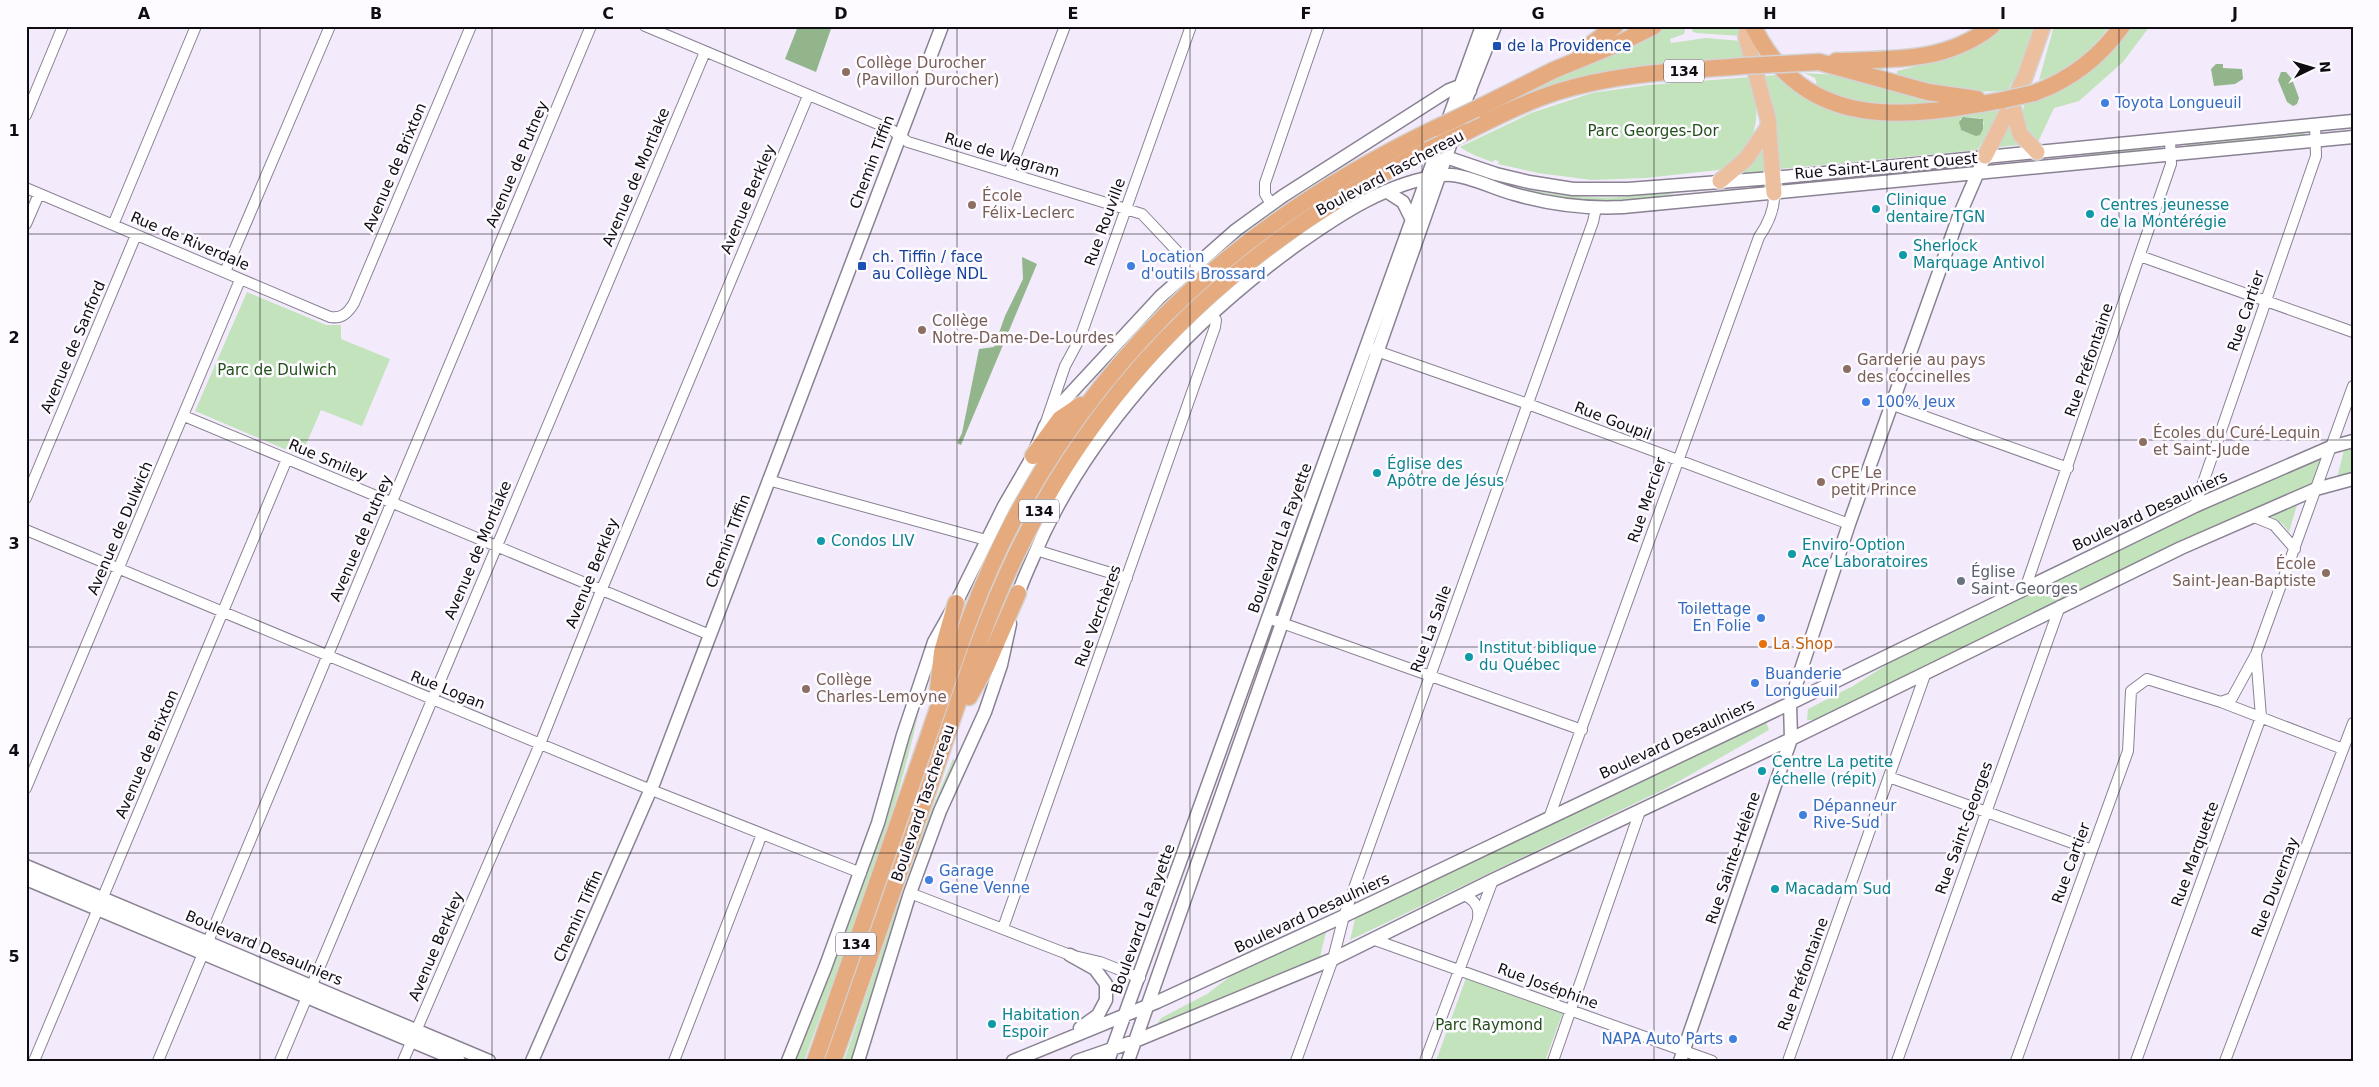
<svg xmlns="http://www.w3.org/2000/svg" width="2379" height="1087" font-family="'DejaVu Sans',sans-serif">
<rect width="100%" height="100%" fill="#f3ebfc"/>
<path fill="#c2e3bb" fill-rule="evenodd" d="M1664,26H1686L1684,34L1670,39L1671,43L1706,38L1741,41L1744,58L1610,70L1566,81L1516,99Z
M1690,26H1739L1740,36L1697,33L1693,32Z
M2004,26H2038L2016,82H2012L2008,90C1970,95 1933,87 1897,74V71C1941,59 1968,59 2004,26Z
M2054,26H2110C2091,50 2067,73 2039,80Z
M2132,26H2150L2123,62L2079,101L2054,108L2038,142C2025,134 2020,120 2024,105C2070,93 2106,65 2132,26Z
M1804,73L1837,75L1939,101L1938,105C1897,105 1857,107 1818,88L1815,78Z
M1776,75C1854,137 1912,123 2003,110L1977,150L1779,169L1764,76ZM1965,117L1981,118L1984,123L1980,135L1963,131L1960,128V119Z
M1751,77C1758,107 1762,134 1737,157C1731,163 1726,168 1718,170L1646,178L1592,180L1538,173L1498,164L1499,161L1494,160L1493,162C1481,158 1470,154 1460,147L1531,113L1592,93L1648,85Z
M2009,121L2019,145L1999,147L2000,144Z
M2304,131L2305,136L2187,147V144Z
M1764,142L1765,172L1733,175Z
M2154,146V151L2079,159L2078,157L2100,151Z
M1461,170C1512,189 1567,200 1622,197C1633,196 1668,191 1674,194C1648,197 1620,203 1594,202C1548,200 1504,186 1460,172Z
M247,292L326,325H341V339L390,359L362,426L321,410L301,456L195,411Z
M2353,448V474L2337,478L2344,450Z
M2324,454L2312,487L2032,615L1815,720H1807L1808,709L1853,686L1915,647L2187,514Z
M2297,505L2289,532L2283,524L2271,516Z
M918,704L920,705C895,827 846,943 804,1061H794L838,953L875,849L895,789Z
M1766,722L1769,730L1667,788L1350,940L1356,915Z
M953,759L955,760L933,812L852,1061H844L922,832Z
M1327,928L1320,957L1155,1028L1161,1018L1207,994L1232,975Z
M1466,978L1563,1012L1545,1061H1436Z"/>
<path fill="#93b58c" d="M798,26H832L816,72L785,59Z
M2216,64H2223V68L2242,69L2243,79L2235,84L2214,86L2211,69Z
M2281,72H2286L2292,79L2299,98L2297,104L2293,106L2287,102L2278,80Z
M1963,117L1983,119V129L1980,135L1976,136L1961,130L1959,122Z
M1022,257L1037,264L961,445L957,443L962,433L979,349L994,347L1005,316L1023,279Z"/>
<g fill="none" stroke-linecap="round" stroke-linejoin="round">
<defs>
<path id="minor" d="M645,26L892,130L908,142L1142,214L1192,267
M26,115L63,26
M1009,173L1065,26
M26,188L330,317C342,319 348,313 354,303L471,26
M1271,204L1265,194V183L1319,26
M26,224L39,194
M113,225L196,26
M2140,256L2353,332
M225,272L330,26
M1371,349L1528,404L1849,524
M1893,405L2068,468
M184,416L710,635
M1046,422L1065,366L1080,338L1191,26
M768,480L986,540
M26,498L136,235
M2195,506L2316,156L2315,124
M2254,517L2274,525L2295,549
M26,530L639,785L861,873
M1036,550L1127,578
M2025,589L2171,164L2170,139
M1268,618L1582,730
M2221,702L2232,698L2256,654L2353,386
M1889,777L2092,850
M26,788L240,280
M1549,818L1759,237C1768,224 1775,209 1774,193
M910,893L1070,955L1100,962L1140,978
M1464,895C1473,899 1480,906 1478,917
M1003,928L1215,327L1216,320L1212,314
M1375,940L1712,1061
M34,1061L287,459
M158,1061L591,26
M280,1061L705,52
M403,1061L540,744L601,591L808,96
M674,1061L762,834
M1296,1061L1333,959L1344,916L1593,222L1596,208
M1425,1061L1493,880
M1553,1061L1640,811
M1788,1061L1926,672
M1897,1061L2060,606
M2016,1061L2128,751L2131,691L2147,679L2221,702L2343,749
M2136,1061L2261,717L2256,654
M2225,1061L2353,723"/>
<path id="tertiary" d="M1440,159L1446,157L1496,174L1529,182L1573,189H1628L1772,178L2353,121
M1386,191L1403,202L1412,220
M1016,602C1019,588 1026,574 1032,560C1083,436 1187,324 1295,246C1340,214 1388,182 1444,175C1463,173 1495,189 1514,194C1549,204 1586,209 1623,207L2353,137
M26,866L489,1061
M26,879L459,1061
M1070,955L1095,969L1106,984V1000L1098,1015L1080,1028
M532,1061L654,782L942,26
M788,1061L825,968L878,823L903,735L934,642L956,603L1004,506L1033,456L1045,426L1058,407L1160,297L1236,230L1283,196L1449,90L1457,87L1470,91
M858,1061L910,893L940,811L985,712L1001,665L1010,624
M1013,1061L1157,1002L1344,916L1797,700L2195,506L2331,447L2353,441
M1077,1061L1135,1041L1333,959L1493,880L1791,739L2181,548L2316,489L2353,479
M1108,1061L1482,26
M1128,1061L1467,97L1495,26
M1680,1061L1791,739L1790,703L1849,524L1959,216L1985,156"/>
<path id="primary" d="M1748,26L1746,37L1768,119L1774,193
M2012,104L2020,134L2037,152
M1985,156L2025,77L2043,26
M1720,181L1746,159L1769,126"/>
<path id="trunk" d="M1753,26C1805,133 1907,118 2003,100
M1581,52L1615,26
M1836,61C1891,59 1946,63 1992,26
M1819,62L1928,92L1977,99
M2034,93C2070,80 2099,58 2122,26
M1476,109L1554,70L1622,42L1654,26
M1466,132C1496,117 1526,102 1557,92C1618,73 1680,71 1743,66
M1033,456L1060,419L1081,405
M938,689L942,652L956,603
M969,697L986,667L1018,593
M815,1061C852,956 888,851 925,746C951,671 975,594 1012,523C1110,340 1250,217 1436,128
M833,1061C865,970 897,879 929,788C956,710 980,629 1016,555C1104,372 1247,239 1428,150"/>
</defs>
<use href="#minor" stroke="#8a8292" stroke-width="12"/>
<use href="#tertiary" stroke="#8a8292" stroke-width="15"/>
<use href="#primary" stroke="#d4d3d4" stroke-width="18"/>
<use href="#trunk" stroke="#d4d3d4" stroke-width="19"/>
<use href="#minor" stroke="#fff" stroke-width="10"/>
<use href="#tertiary" stroke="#fff" stroke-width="12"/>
<use href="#primary" stroke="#ecbf9f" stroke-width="15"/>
<use href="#trunk" stroke="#e6aa7f" stroke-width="16"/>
<defs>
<path id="trunk-bridge" d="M1743,66L1819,62
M2003,100L2034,93
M1436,128L1476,109
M1428,150L1466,132"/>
</defs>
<use href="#trunk-bridge" stroke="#d4d3d4" stroke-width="19" stroke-linecap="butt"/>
<use href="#trunk-bridge" stroke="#e6aa7f" stroke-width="16"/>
</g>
<path fill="none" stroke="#100d12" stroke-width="1" stroke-opacity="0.55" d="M260,26V1061M492,26V1061M725,26V1061M957,26V1061M1190,26V1061M1422,26V1061M1654,26V1061M1887,26V1061M2119,26V1061M26,234H2353M26,440H2353M26,647H2353M26,853H2353"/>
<g fill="#1a4fb4" stroke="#fdfbff" stroke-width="2">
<rect x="1492" y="41" width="10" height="10" rx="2.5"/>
<rect x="857" y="261" width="10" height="10" rx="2.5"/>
</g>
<g fill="#8d6e63" stroke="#fdfbff" stroke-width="2">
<circle cx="846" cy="72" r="5"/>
<circle cx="972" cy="205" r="5"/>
<circle cx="922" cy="330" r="5"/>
<circle cx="1847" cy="369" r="5"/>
<circle cx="2143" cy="442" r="5"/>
<circle cx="1821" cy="482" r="5"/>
<circle cx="2326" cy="573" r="5"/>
<circle cx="806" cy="689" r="5"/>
</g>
<g fill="#3f7fe0" stroke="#fdfbff" stroke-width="2">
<circle cx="2105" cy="103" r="5"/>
<circle cx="1131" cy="266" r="5"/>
<circle cx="1866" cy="402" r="5"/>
<circle cx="1761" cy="618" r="5"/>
<circle cx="1755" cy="683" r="5"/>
<circle cx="1803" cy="815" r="5"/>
<circle cx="929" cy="880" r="5"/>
<circle cx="1733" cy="1039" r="5"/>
</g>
<g fill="#0f9aa8" stroke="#fdfbff" stroke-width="2">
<circle cx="1876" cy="209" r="5"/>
<circle cx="2090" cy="214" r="5"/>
<circle cx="1903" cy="255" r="5"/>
<circle cx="1377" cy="473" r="5"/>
<circle cx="821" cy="541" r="5"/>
<circle cx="1792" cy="554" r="5"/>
<circle cx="1469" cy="657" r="5"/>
<circle cx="1762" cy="771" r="5"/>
<circle cx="1775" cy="889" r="5"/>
<circle cx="992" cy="1024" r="5"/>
</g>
<circle fill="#6b7280" stroke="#fdfbff" stroke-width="2" cx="1961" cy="581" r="5"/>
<circle fill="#e8710a" stroke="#fdfbff" stroke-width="2" cx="1763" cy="644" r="5"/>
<g text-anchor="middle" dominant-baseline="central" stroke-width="5" stroke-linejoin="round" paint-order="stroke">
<g fill="#fdfbff" stroke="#575459" stroke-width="1">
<rect x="1664" y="59.5" width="40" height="23" rx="4"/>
<rect x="1019" y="499.5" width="40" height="23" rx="4"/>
<rect x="836" y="932.5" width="40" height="23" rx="4"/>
</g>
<g font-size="14" font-weight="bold" fill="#100d12">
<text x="1684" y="71">134</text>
<text x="1039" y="511">134</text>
<text x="856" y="944">134</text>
</g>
<g font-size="15" fill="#164399" stroke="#fdfbff" text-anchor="start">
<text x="1507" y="46">de la Providence</text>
<text x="872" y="257">ch. Tiffin / face<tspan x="872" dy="17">au Collège NDL</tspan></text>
</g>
<g font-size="15" fill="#785e54" stroke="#fdfbff" text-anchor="start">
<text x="856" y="63">Collège Durocher<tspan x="856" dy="17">(Pavillon Durocher)</tspan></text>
<text x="982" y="196">École<tspan x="982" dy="17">Félix-Leclerc</tspan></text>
<text x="932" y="321">Collège<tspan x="932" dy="17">Notre-Dame-De-Lourdes</tspan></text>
<text x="1857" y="360">Garderie au pays<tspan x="1857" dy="17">des coccinelles</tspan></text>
<text x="2153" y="433">Écoles du Curé-Lequin<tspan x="2153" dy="17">et Saint-Jude</tspan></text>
<text x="1831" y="473">CPE Le<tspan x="1831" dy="17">petit Prince</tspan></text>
<text x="2316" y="564" text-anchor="end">École<tspan x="2316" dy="17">Saint-Jean-Baptiste</tspan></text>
<text x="816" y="680">Collège<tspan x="816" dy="17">Charles-Lemoyne</tspan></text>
</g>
<g font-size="15" fill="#366cbe" stroke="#fdfbff" text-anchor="start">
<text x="2115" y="103">Toyota Longueuil</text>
<text x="1141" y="257">Location<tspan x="1141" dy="17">d'outils Brossard</tspan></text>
<text x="1876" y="402">100% Jeux</text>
<text x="1751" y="609" text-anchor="end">Toilettage<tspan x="1751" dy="17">En Folie</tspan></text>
<text x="1765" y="674">Buanderie<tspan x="1765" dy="17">Longueuil</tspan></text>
<text x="1813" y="806">Dépanneur<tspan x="1813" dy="17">Rive-Sud</tspan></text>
<text x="939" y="871">Garage<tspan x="939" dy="17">Gene Venne</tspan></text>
<text x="1723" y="1039" text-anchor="end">NAPA Auto Parts</text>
</g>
<g font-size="15" fill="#225019" stroke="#fdfbff">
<text x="1653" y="131">Parc Georges-Dor</text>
<text x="277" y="370">Parc de Dulwich</text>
<text x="1489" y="1025">Parc Raymond</text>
</g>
<g font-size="15" fill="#100d12" stroke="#fdfbff">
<text transform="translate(1002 155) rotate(17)">Rue de Wagram</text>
<text transform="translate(872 162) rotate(-69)">Chemin Tiffin</text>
<text transform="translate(517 164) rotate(-67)">Avenue de Putney</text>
<text transform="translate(1886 166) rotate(-5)">Rue Saint-Laurent Ouest</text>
<text transform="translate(395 167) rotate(-67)">Avenue de Brixton</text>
<text transform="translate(1390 173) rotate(-28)">Boulevard Taschereau</text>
<text transform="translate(636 177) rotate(-67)">Avenue de Mortlake</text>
<text transform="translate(748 199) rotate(-67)">Avenue Berkley</text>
<text transform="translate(1105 222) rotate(-70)">Rue Rouville</text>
<text transform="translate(190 241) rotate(23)">Rue de Riverdale</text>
<text transform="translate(2246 311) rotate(-71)">Rue Cartier</text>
<text transform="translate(73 347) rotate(-67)">Avenue de Sanford</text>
<text transform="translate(2089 360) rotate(-71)">Rue Préfontaine</text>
<text transform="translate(1613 421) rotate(21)">Rue Goupil</text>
<text transform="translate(328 460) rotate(23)">Rue Smiley</text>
<text transform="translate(1647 500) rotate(-71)">Rue Mercier</text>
<text transform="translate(2150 511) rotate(-25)">Boulevard Desaulniers</text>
<text transform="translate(120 528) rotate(-67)">Avenue de Dulwich</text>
<text transform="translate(361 538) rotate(-67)">Avenue de Putney</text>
<text transform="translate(1280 538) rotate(-70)">Boulevard La Fayette</text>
<text transform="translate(728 541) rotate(-69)">Chemin Tiffin</text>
<text transform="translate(478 550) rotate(-67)">Avenue de Mortlake</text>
<text transform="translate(592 573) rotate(-68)">Avenue Berkley</text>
<text transform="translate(1098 616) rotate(-70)">Rue Verchères</text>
<text transform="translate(1431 629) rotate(-70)">Rue La Salle</text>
<text transform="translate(448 690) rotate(22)">Rue Logan</text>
<text transform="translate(1677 739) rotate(-25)">Boulevard Desaulniers</text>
<text transform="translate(147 754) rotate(-67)">Avenue de Brixton</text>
<text transform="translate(923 803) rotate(-71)">Boulevard Taschereau</text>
<text transform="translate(1964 828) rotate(-70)">Rue Saint-Georges</text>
<text transform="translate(2195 854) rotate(-70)">Rue Marquette</text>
<text transform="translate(1733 858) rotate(-71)">Rue Sainte-Hélène</text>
<text transform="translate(2071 863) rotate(-70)">Rue Cartier</text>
<text transform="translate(2275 887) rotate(-69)">Rue Duvernay</text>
<text transform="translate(1312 913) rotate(-25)">Boulevard Desaulniers</text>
<text transform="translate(578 916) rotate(-66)">Chemin Tiffin</text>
<text transform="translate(1143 919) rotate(-70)">Boulevard La Fayette</text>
<text transform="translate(436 946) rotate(-67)">Avenue Berkley</text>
<text transform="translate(264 948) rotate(23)">Boulevard Desaulniers</text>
<text transform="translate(1803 974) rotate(-70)">Rue Préfontaine</text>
<text transform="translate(1548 986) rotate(20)">Rue Joséphine</text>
</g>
<g font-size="15" fill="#0d838f" stroke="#fdfbff" text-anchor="start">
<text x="1886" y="200">Clinique<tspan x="1886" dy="17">dentaire TGN</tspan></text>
<text x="2100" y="205">Centres jeunesse<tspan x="2100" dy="17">de la Montérégie</tspan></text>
<text x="1913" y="246">Sherlock<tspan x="1913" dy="17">Marquage Antivol</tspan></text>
<text x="1387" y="464">Église des<tspan x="1387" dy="17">Apôtre de Jésus</tspan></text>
<text x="831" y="541">Condos LIV</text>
<text x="1802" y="545">Enviro-Option<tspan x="1802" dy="17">Ace Laboratoires</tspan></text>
<text x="1479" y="648">Institut biblique<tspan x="1479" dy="17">du Québec</tspan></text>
<text x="1772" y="762">Centre La petite<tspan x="1772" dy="17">échelle (répit)</tspan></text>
<text x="1785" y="889">Macadam Sud</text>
<text x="1002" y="1015">Habitation<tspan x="1002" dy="17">Espoir</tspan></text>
</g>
<g font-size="15" fill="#5b616d" stroke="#fdfbff" text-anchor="start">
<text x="1971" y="572">Église<tspan x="1971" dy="17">Saint-Georges</tspan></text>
</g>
<g font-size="15" fill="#c56008" stroke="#fdfbff" text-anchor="start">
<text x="1773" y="644">La Shop</text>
</g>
</g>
<rect width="2379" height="1087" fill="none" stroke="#fdfbff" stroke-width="55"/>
<g transform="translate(2312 68) rotate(85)" stroke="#fdfbff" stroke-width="4" paint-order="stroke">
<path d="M0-4L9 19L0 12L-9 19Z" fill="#100d12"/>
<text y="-8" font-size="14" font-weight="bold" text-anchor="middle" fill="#100d12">N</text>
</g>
<rect x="28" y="28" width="2324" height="1032" fill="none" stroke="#100d12" stroke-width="2"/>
<g font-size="16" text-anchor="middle" font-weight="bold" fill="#100d12">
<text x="144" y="19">A</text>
<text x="376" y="19">B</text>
<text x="608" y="19">C</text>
<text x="841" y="19">D</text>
<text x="1073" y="19">E</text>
<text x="1306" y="19">F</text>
<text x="1538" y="19">G</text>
<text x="1770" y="19">H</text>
<text x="2003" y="19">I</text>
<text x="2235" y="19">J</text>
<text x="14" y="136">1</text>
<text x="14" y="343">2</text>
<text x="14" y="549">3</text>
<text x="14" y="756">4</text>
<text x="14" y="962">5</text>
</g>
</svg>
